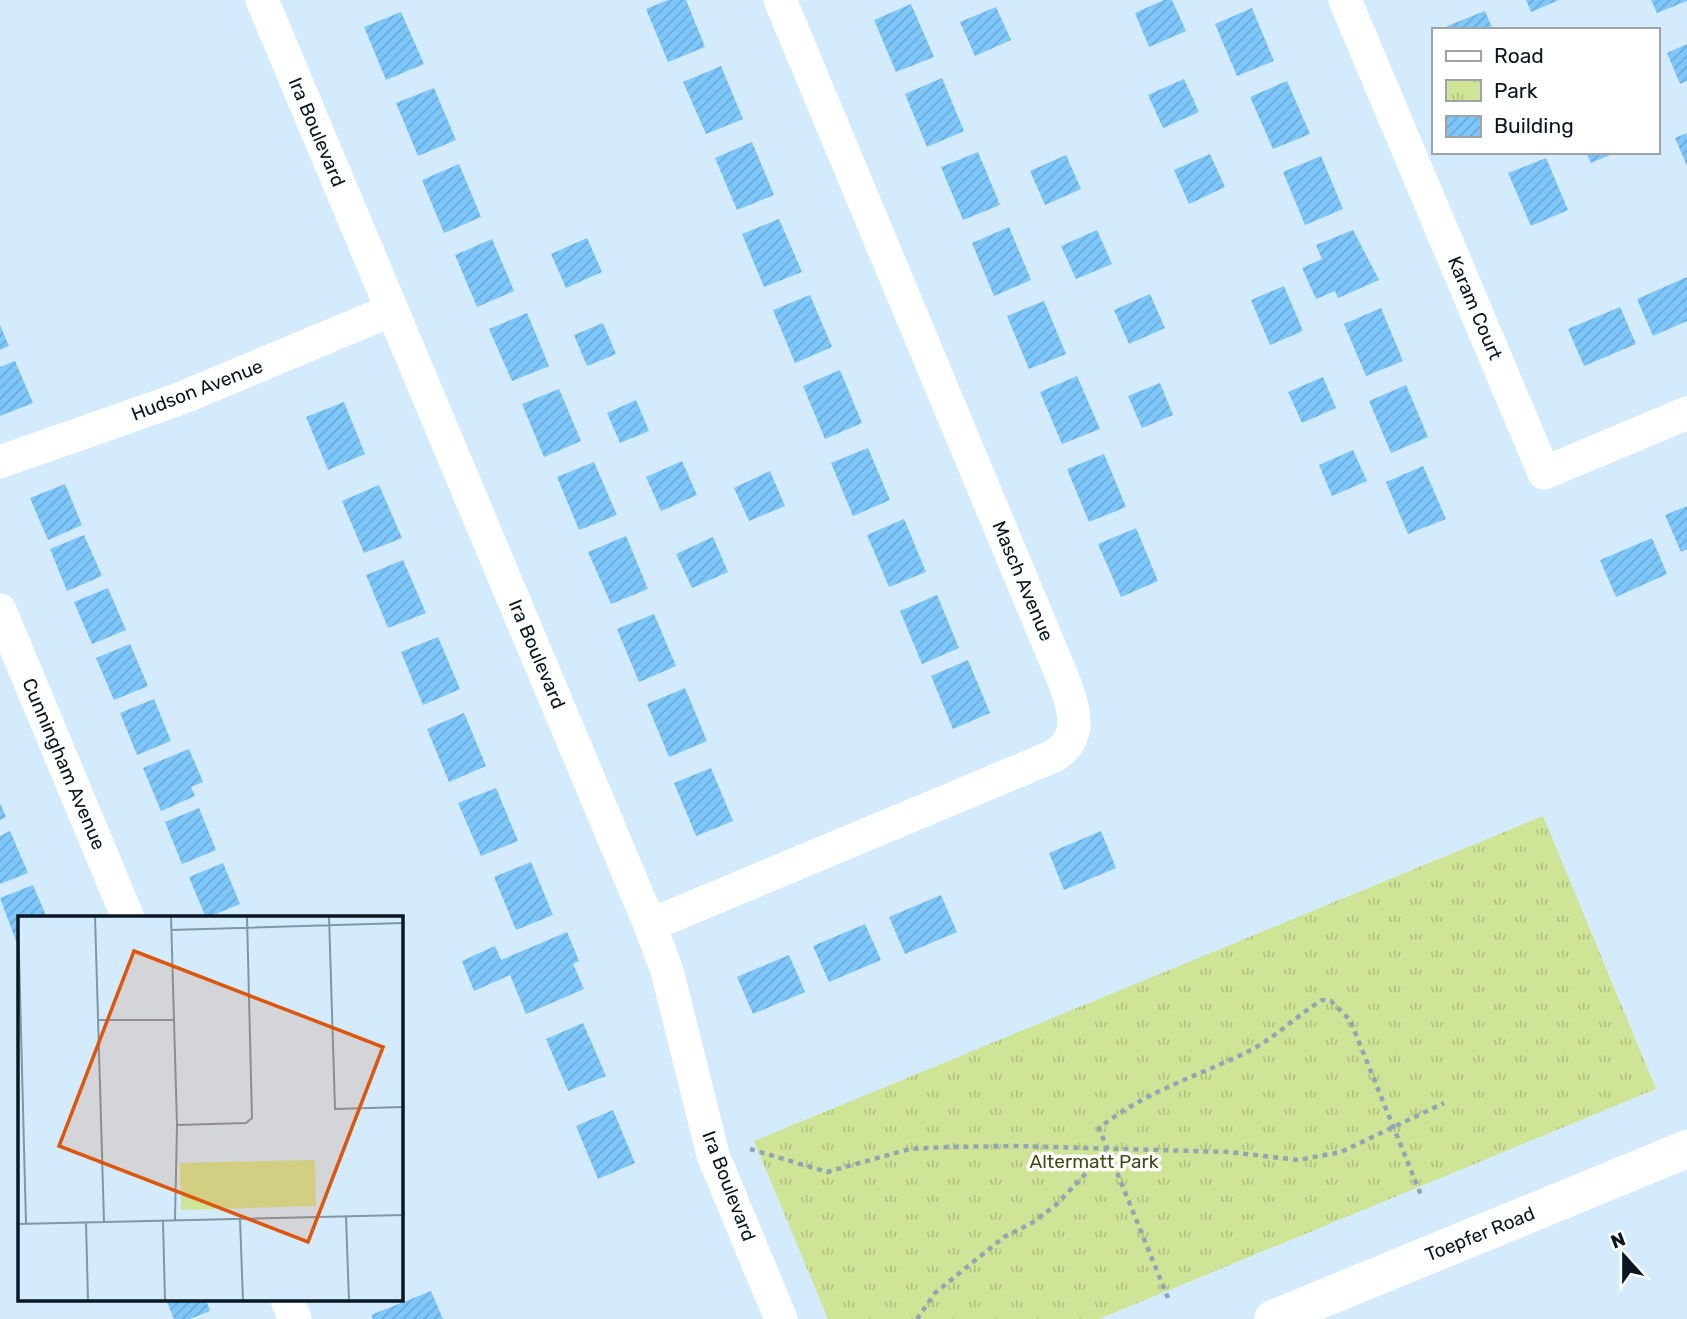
<svg xmlns="http://www.w3.org/2000/svg" width="1687" height="1319" font-family="Rubik,sans-serif">
<defs>
<pattern id="park-tufts" width="24" height="20" patternUnits="userSpaceOnUse" patternTransform="scale(1.75)"><rect width="24" height="20" fill="#d0e497"/><path d="M3 7l-1-3M5 7V3M7 7l1-3M15 17l-1-3M17 17v-4M19 17l1-3" fill="none" stroke="#b1c382"/></pattern>
<pattern id="building-hatch" width="6" height="6" patternUnits="userSpaceOnUse" patternTransform="scale(1.75)"><rect width="6" height="6" fill="#7ec7fb"/><path d="M-1 1l2-2M0 6l6-6M5 7l2-2" fill="none" stroke="#6caad7"/></pattern>
</defs>
<rect width="100%" height="100%" fill="#d3ebfd"/>
<path fill="url(#park-tufts)" d="M1543,816L1656,1089L1099,1319H828L754,1141Z"/>
<path fill="url(#building-hatch)" d="M668,0H686L705,47L668,62L646,9Z
M1164,0H1172L1186,31L1149,47L1135,13Z
M1526,0H1559L1531,12Z
M1651,0H1687V1L1657,13Z
M911,4L934,57L896,72L874,20Z
M996,7L1011,40L975,56L960,22Z
M1252,8L1274,61L1237,76L1215,24Z
M1485,11L1493,30H1449L1447,26Z
M401,12L424,64L386,80L364,27Z
M1687,44V81L1680,84L1667,53Z
M721,66L743,119L706,134L683,82Z
M942,78L964,131L927,147L905,94Z
M1184,79L1199,112L1163,128L1148,95Z
M1287,81L1310,134L1273,149L1250,97Z
M434,88L456,140L418,156L396,103Z
M1687,133V166L1675,138Z
M752,142L774,195L737,210L715,158Z
M978,152L1000,205L963,220L941,167Z
M1586,152H1617L1591,163Z
M1210,154L1225,187L1189,204L1174,170Z
M1066,155L1081,189L1045,205L1030,171Z
M1321,156L1343,209L1305,225L1283,172Z
M1546,158L1568,210L1531,226L1508,173Z
M459,164L481,217L444,233L422,180Z
M779,219L802,272L764,287L742,234Z
M1009,227L1031,280L994,296L972,243Z
M1097,230L1112,264L1076,279L1061,246Z
M1353,230L1379,280L1338,298L1335,291L1316,299L1302,268L1322,259L1316,245Z
M587,238L602,272L566,288L551,254Z
M492,239L514,291L477,307L455,255Z
M1687,277V321L1653,336L1637,299Z
M1284,286L1303,331L1270,345L1251,300Z
M1150,294L1165,328L1129,344L1114,310Z
M810,295L832,347L795,363L773,310Z
M1044,301L1066,354L1029,369L1007,316Z
M1620,307L1636,344L1584,366L1568,329Z
M1381,308L1403,361L1366,376L1344,324Z
M527,313L549,366L512,381L489,329Z
M603,323L616,354L587,366L574,335Z
M0,325L9,346L0,350Z
M15,361L33,403L0,416V367Z
M840,370L862,423L825,439L803,386Z
M1077,376L1100,429L1062,444L1040,392Z
M1323,377L1336,408L1302,423L1288,392Z
M1160,383L1173,415L1142,428L1128,396Z
M1406,385L1428,437L1391,453L1369,401Z
M559,389L581,441L544,457L522,404Z
M636,400L649,431L620,443L607,413Z
M344,402L365,454L328,470L306,417Z
M868,448L890,500L853,516L831,463Z
M1353,450L1367,481L1332,496L1319,465Z
M1104,454L1126,507L1089,522L1067,469Z
M682,461L697,495L661,511L646,477Z
M594,462L617,515L579,530L557,477Z
M1423,466L1446,519L1408,534L1386,482Z
M770,471L785,506L749,521L734,488Z
M65,484L82,525L48,540L30,498Z
M379,485L402,538L364,553L342,501Z
M1687,506V549L1681,552L1665,515Z
M904,519L926,572L889,587L867,535Z
M1136,528L1158,581L1121,597L1098,544Z
M84,535L102,576L67,591L50,549Z
M626,536L648,589L611,604L588,552Z
M713,537L728,572L692,588L676,554Z
M1652,538L1667,574L1616,597L1600,560Z
M403,560L426,613L388,628L366,575Z
M108,588L126,630L92,644L74,602Z
M937,595L959,648L922,664L900,611Z
M654,614L676,666L639,682L617,629Z
M438,637L460,689L423,705L401,652Z
M130,644L148,686L114,700L96,658Z
M968,660L990,713L953,729L931,676Z
M685,688L707,741L669,757L647,704Z
M154,699L171,741L137,755L120,713Z
M464,713L486,766L449,782L427,729Z
M189,749L203,782L191,787L195,796L161,811L143,768Z
M711,768L733,821L696,836L674,783Z
M496,788L518,841L481,856L458,803Z
M0,803L6,817L0,820Z
M199,808L216,850L182,864L165,822Z
M10,831L28,873L0,884V836Z
M1101,831L1116,868L1064,890L1049,853Z
M531,862L553,915L516,930L494,877Z
M223,863L240,904L206,918L189,877Z
M33,885L47,918H19V939L16,941L0,898Z
M941,895L957,932L905,954L889,917Z
M865,924L881,960L829,982L813,946Z
M567,932L579,961L573,964L584,989L526,1014L510,975L474,991L462,961L495,946L501,960Z
M789,955L805,992L753,1014L737,977Z
M583,1023L606,1076L568,1091L546,1039Z
M613,1110L635,1163L598,1179L576,1126Z
M431,1291L443,1319H373L371,1315Z
M166,1300H206L210,1311L190,1319H174Z"/>
<g fill="none" stroke-linecap="round" stroke-linejoin="round">
<path stroke="#91a6b5" stroke-width="4.5" stroke-dasharray="5 5" stroke-linecap="butt" d="M750,1149L827,1172L910,1149L947,1147L1016,1146L1229,1152L1298,1160L1341,1152L1444,1103
M1168,1298L1099,1128C1144,1092 1196,1077 1247,1052C1274,1039 1296,1016 1322,1000L1331,1001L1350,1020L1421,1195
M917,1319L935,1293L1004,1237L1032,1223L1057,1204L1108,1150"/>
<path stroke="#fff" stroke-width="33" d="M262,0L650,925L667,971L713,1155L781,1319
M1345,0L1544,473L1687,413
M0,462L179,399L392,310
M0,610L128,918
M650,925L1054,756C1084,737 1074,709 1064,681L780,0
M287,1300L295,1319"/>
<path stroke="#fff" stroke-width="38" d="M1273,1319L1687,1149"/>
</g>
<g text-anchor="middle" dominant-baseline="central" stroke-width="7" stroke-linejoin="round" paint-order="stroke">
<g font-size="19" fill="#091822" stroke="#fff">
<text transform="translate(317 132) rotate(67)">Ira Boulevard</text>
<text transform="translate(1475 308) rotate(67)">Karam Court</text>
<text transform="translate(197 390) rotate(-21)">Hudson Avenue</text>
<text transform="translate(1023 581) rotate(67)">Masch Avenue</text>
<text transform="translate(537 654) rotate(67)">Ira Boulevard</text>
<text transform="translate(64 764) rotate(67)">Cunningham Avenue</text>
<text transform="translate(729 1186) rotate(69)">Ira Boulevard</text>
<text transform="translate(1480 1234) rotate(-22)">Toepfer Road</text>
</g>
<g font-size="19" fill="#3f4b11" stroke="#fff">
<text x="1094" y="1161">Altermatt Park</text>
</g>
</g>
<g transform="translate(18 916)">
<rect width="385" height="385" fill="#d3ebfd"/>
<path d="M297,244L298,290L163,294L162,247Z" fill="#d0e497"/>
<path fill="none" stroke="#8297a5" stroke-width="2" d="M0,0L8,308M77,0L86,306M153,0L159,209L157,304M311,0L317,193L385,191M153,14L385,7M80,104H156M159,209L228,207L234,202L229,0M328,300L331,385M222,303L225,385M145,305L147,385M68,306L70,385M0,308L385,299"/>
<path fill="#dd560d" fill-opacity="0.15" stroke="#dd560d" stroke-width="3.5" d="M116,35L365,131L290,326L41,230Z"/>
<rect width="385" height="385" fill="none" stroke="#091822" stroke-width="3.5"/>
</g>
<rect x="1432" y="28" width="228" height="126" fill="#ffffff" stroke="#9da3a7" stroke-width="2"/>
<rect x="1446" y="51" width="35" height="10" fill="#ffffff" stroke="#9da3a7" stroke-width="2"/>
<text x="1494" y="63" font-size="21" fill="#091822">Road</text>
<rect x="1446" y="80" width="35" height="21" fill="url(#park-tufts)" stroke="#9da3a7" stroke-width="2"/>
<text x="1494" y="98" font-size="21" fill="#091822">Park</text>
<rect x="1446" y="116" width="35" height="21" fill="url(#building-hatch)" stroke="#9da3a7" stroke-width="2"/>
<text x="1494" y="133" font-size="21" fill="#091822">Building</text>
<g transform="translate(1624 1256) rotate(339)" stroke="#ffffff" stroke-width="5" paint-order="stroke">
<path d="M0-5L12 26L0 18L-12 26Z" fill="#091822"/>
<text y="-10" font-size="19" font-weight="bold" text-anchor="middle" fill="#091822">N</text>
</g>
</svg>
